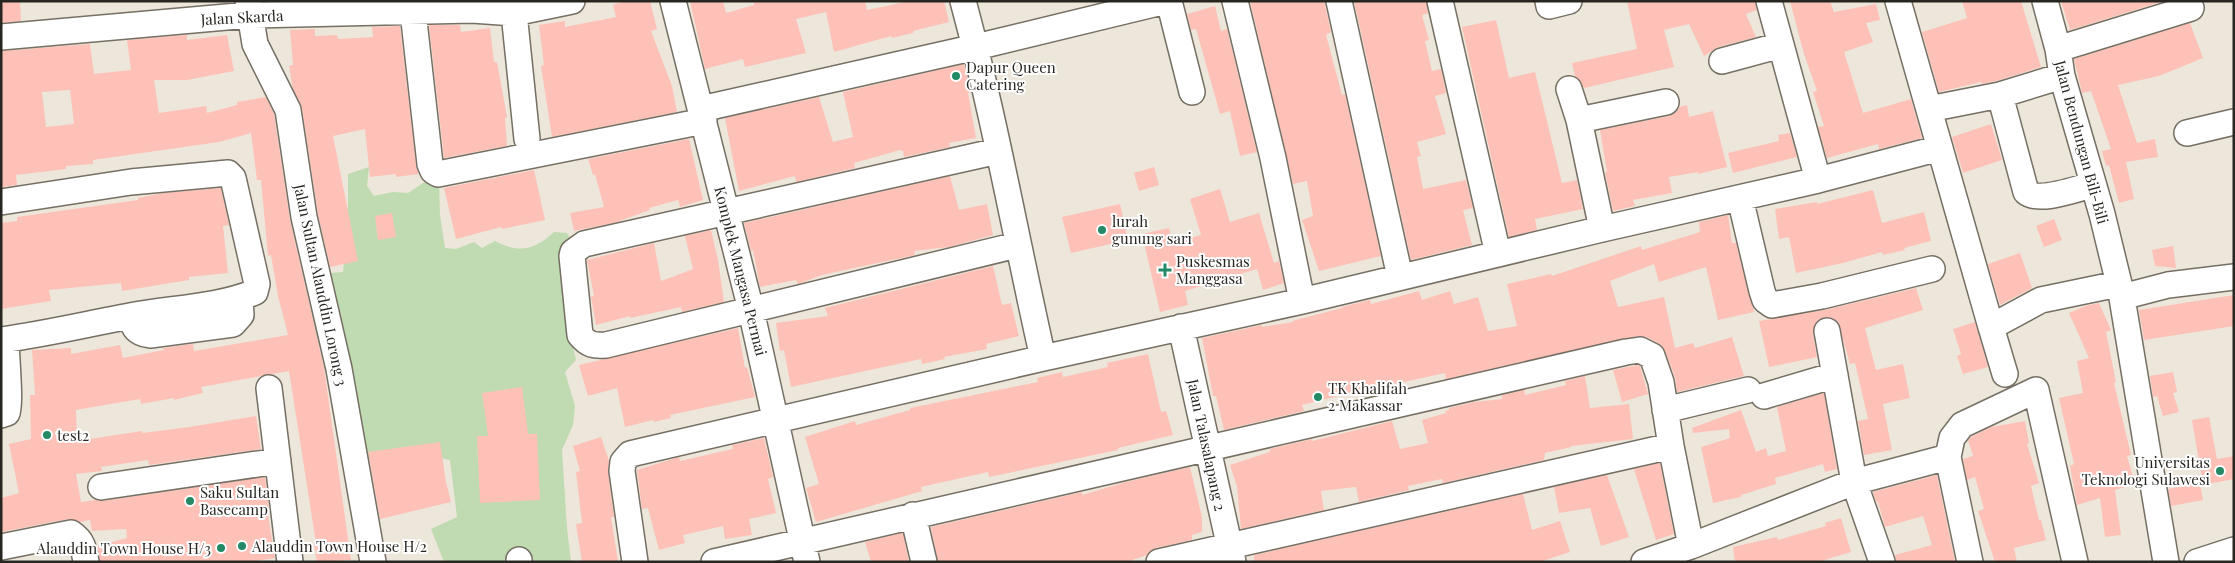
<svg xmlns="http://www.w3.org/2000/svg" width="2235" height="563" font-family="'Playfair Display',serif">
<rect width="100%" height="100%" fill="#ede6da"/>
<path fill="#c0dbb2" d="M369,167L367,186L374,196L393,192L408,193L429,179L439,181L440,215L445,248L456,249L474,242L482,248L495,241C518,253 534,251 554,232L567,233L573,243L571,339L576,360L565,372L575,406L573,425L562,450L567,528L571,562H444L431,529L457,517L450,460L415,453L351,462L330,370L317,339L311,311L317,274L343,272L348,210V174Z"/>
<path fill="#fec1b7" fill-rule="evenodd" d="M626,1H650L657,29L651,31L672,86L677,112L552,137L541,66L544,65L539,25L565,21V27L616,17L613,5Z
M690,1H723L726,13L754,5L753,1H865L867,10L910,1H944L949,22L913,31V33L892,38L891,36L834,52L826,12L796,19L806,53L745,67L743,59L705,69Z
M1250,1H1324L1331,32L1326,35L1342,95L1345,94L1381,256L1319,271L1302,220L1313,216L1307,181L1293,184Z
M1354,1H1426L1428,13L1422,15L1429,40L1425,41L1432,71L1441,69L1446,93L1435,96L1446,134L1417,142L1421,156L1417,157L1423,189L1466,180L1473,208L1463,210L1472,245L1411,260Z
M1627,1H1755L1757,10L1746,14L1756,37L1718,47L1704,56L1689,24L1664,30L1674,67L1584,88L1579,79L1575,76L1572,63L1637,49Z
M1790,1H1830L1834,12L1876,4L1880,20L1866,23L1873,42L1844,52L1863,113L1911,99L1922,138L1879,149L1878,144L1827,158L1818,127L1824,126L1813,92L1817,91L1804,54Z
M1962,1H2021L2041,67L1996,81L1982,84L1981,82L1939,92L1922,32L1967,18Z
M2061,1H2164L2070,30Z
M1,2H20L21,21L1,23Z
M1215,6L1221,31L1227,29L1257,152L1240,156L1230,111L1220,114L1196,29L1191,30L1187,14Z
M1496,20L1509,78L1535,72L1562,183L1577,180L1583,209L1535,219L1537,230L1509,237L1462,27Z
M2190,23L2203,58L2159,76L2118,85L2137,143L2155,139L2158,157L2126,162L2134,199L2119,203L2109,165L2106,166L2102,151L2111,149L2091,91L2082,93L2074,59Z
M429,25H460L461,32L490,28L494,62H497L507,117L505,118L507,146L444,158Z
M400,26L416,166L419,174L396,177V174L370,177L365,129L333,136L358,261L330,267L318,214L302,108L293,89L289,66L293,65L290,30L315,29V36L337,35L338,39L373,37L372,27Z
M187,35V40L227,35L234,71L187,80H154L159,113L206,106L207,113L237,105V102L266,97L274,114L290,220L324,368L351,560L317,562L314,543H316L289,371L201,387L203,393L174,400V398L141,404L140,399L76,410L77,441L142,431L143,433L189,427L256,416L261,449L149,465L148,460L101,467L102,471L76,474L81,502L95,500L103,501L265,477L269,509H267L275,558L250,562H100L97,546L127,538L126,529L92,531L90,520L80,522L68,519L1,532V498L19,493L9,444L31,439L30,395H35L32,350L71,348V354L120,345L123,358L164,350L163,348L193,344L194,351L288,335L278,296L271,255L268,256L261,180H257L251,133L219,142L93,160V164L66,166V169L16,175L17,185L1,187V51L90,44L94,74L131,70L127,40ZM70,90L74,124L46,127L42,92Z
M964,64L971,92L968,93L976,138L949,143L950,147L904,157L903,151L900,150L854,163L855,168L796,182L795,176L739,191L725,118L819,97L833,142L853,137L843,92Z
M1687,105L1689,117L1713,111L1727,167L1698,174V172L1669,177L1672,193L1633,200L1635,206L1613,211L1605,172H1607L1600,130L1669,116L1675,113L1680,107Z
M1991,124L2002,160L1963,173L1952,137Z
M1790,133L1797,157L1733,173L1728,153L1779,141L1778,135Z
M689,139L703,200L680,207L678,200L649,208L650,210L614,223L574,231L570,213L604,207L595,174L593,175L588,159Z
M1154,167L1159,185L1139,191L1134,173Z
M534,170L545,220L502,229L501,227L456,239L444,188Z
M950,176L959,210L987,204L993,235L949,247L914,251L915,255L822,275L798,284L796,280L760,287L753,250L751,251L744,223Z
M221,188L229,225L223,226L228,273L189,277V280L122,291L121,283L49,290L51,301L1,309V223L17,221V217L138,200V198L163,193Z
M1220,189L1230,222L1259,213L1274,263L1279,261L1284,283L1263,290L1257,269L1185,291L1188,305L1160,312L1142,234L1169,228L1173,243L1201,235L1190,199Z
M1873,190L1882,223L1924,212L1931,241L1904,248L1905,250L1883,255L1882,252L1843,263L1796,273L1789,237L1779,239L1775,209L1817,202V204Z
M1120,204L1128,240L1071,253L1062,217Z
M392,213L396,237L378,240L375,216Z
M1728,215L1732,243H1736L1754,312L1718,320L1706,267L1659,282L1654,264L1610,281L1618,307L1664,297L1675,348L1693,343L1695,348L1732,337L1744,376L1677,392L1675,377L1665,351L1658,343L1646,337L1638,336L1446,379L1445,373L1395,384L1394,382L1302,405L1304,411L1224,430L1216,396H1213L1202,338L1262,325V327L1293,322L1292,321L1342,308V307L1370,300L1371,304L1419,291L1422,300L1450,291L1454,304L1478,297L1488,331L1517,326L1507,284L1551,274L1552,276L1641,246L1642,250L1700,232L1699,222Z
M2054,219L2062,240L2044,247L2036,226Z
M711,230L718,260L724,302L682,312L681,307L630,318V316L596,325L591,297L594,296L587,260L654,243L661,281L693,269L685,236Z
M2173,246L2176,268L2155,266L2152,250Z
M2020,253L2032,288L2000,305L1988,264Z
M993,266L1002,305L1011,303L1019,336L986,344L987,349L944,357L945,359L922,364L921,359L791,387L784,350L780,351L776,323L828,316L825,308Z
M1916,288L1923,310L1865,328L1876,370L1903,364L1910,398L1883,404L1892,450L1864,455L1858,421L1868,419L1855,363L1850,364L1838,322L1832,318L1825,317L1818,320L1814,326L1813,334L1817,357L1769,367L1759,321L1825,310Z
M2234,295V326L2144,340L2139,310Z
M2099,303L2111,330L2106,332L2116,382L2114,383L2131,455L2127,456L2135,484L2115,490L2121,535L2105,537L2100,498L2077,505L2070,466L2074,464L2059,398L2083,393L2077,361L2089,358L2069,313L2085,306Z
M1975,322L1988,367L1963,374L1957,356L1961,354L1953,329Z
M738,328L745,368L747,367L755,397L670,415L671,418L654,422L653,420L625,427L617,388L588,396L579,365Z
M1148,354L1161,412L1166,411L1173,435L1118,448V450L989,477L988,472L921,487L922,491L816,522L806,488L819,484L805,437L855,421L856,425L910,410V408L1038,382L1037,378L1062,372L1063,377L1108,367L1107,363Z
M1638,365L1640,366L1648,394L1622,402L1613,370Z
M2173,372L2177,392L2173,393L2179,412L2163,416L2157,396L2153,397L2150,376Z
M1585,376L1590,408L1629,404L1633,439L1571,446V447L1545,453L1544,460L1443,483L1442,479L1408,486L1409,490L1359,502L1356,487L1321,491L1324,510L1241,529L1237,486L1230,465L1270,452V449L1312,439V441L1392,421L1400,449L1428,443L1422,420L1446,413L1445,411L1449,410V408L1474,402L1502,399V395L1524,390L1525,395L1566,385L1565,381Z
M522,387L528,434H537L540,500L480,503L477,436H488L482,393Z
M1824,393L1837,469L1825,472L1823,464L1775,478L1776,484L1741,495V497L1713,503L1701,447L1730,438L1729,429L1693,433L1692,428L1741,410L1756,452L1766,448L1768,456L1786,451L1777,407Z
M2209,417L2217,459L2234,456V479L2203,485L2192,420Z
M2025,421L2029,443L2027,444L2039,483L2031,486L2039,520H2041L2046,540L2014,548L2017,562H1995L1978,511L1984,509L1975,477L1967,480L1963,459L1973,456L1968,440L1971,437L1991,427Z
M601,437L609,461L608,473L614,517H611L618,562H582L576,524L582,523L576,472L580,471L573,446Z
M764,438L773,477L768,479L776,513L749,519L752,535L725,539L723,526L683,535L685,543L659,550L648,508L642,509L637,470L679,457L680,461L733,449L732,445Z
M440,442L446,482L451,502L380,519L368,452Z
M1660,463L1674,534L1656,540L1634,469Z
M1190,467L1202,517V532L1192,535V540L1156,548L1147,555L1126,562H938L931,527L1082,492V495L1126,482Z
M1607,475L1629,537L1601,546L1590,508L1559,513L1554,487Z
M1937,475L1955,562H1896L1895,555L1932,545L1923,516L1885,527L1878,502H1876L1873,492Z
M2200,483L2203,500L2171,506L2168,489Z
M1523,494L1532,530L1560,521L1570,552L1540,562H1254V555Z
M1841,518L1851,552L1818,562H1735L1733,547L1777,537L1778,540L1826,526L1825,523Z
M903,533L909,562H871L865,542Z"/>
<g fill="none" stroke-linecap="round" stroke-linejoin="round">
<defs>
<path id="minor" d="M248,1L255,44L288,110L304,217L339,369L373,562
M673,1L751,310L807,562
M963,1C995,119 1016,239 1043,358
M1169,1L1192,92
M1235,1L1273,158L1302,301
M1339,1L1400,277
M1440,1L1498,254
M1548,1L1549,6L1569,1
M1769,1L1818,180
M1898,1L1991,327L2041,300L2118,284
M2045,1L2058,49L2062,76L2102,214L2121,292L2166,562
M413,12L430,164L433,171L438,174L704,121
M514,13L527,139
M1,37L249,15L472,10L514,13L572,1
M2058,49L2191,8
M1722,61L1781,45
M1569,89L1579,120L1602,229
M2000,95L2026,192C2039,203 2076,189 2092,185
M701,109L976,47L1166,1
M1929,109L2000,95L2062,76
M1579,120L1666,102
M2187,133L2234,122
M998,151L584,244L573,252L572,256L580,335C588,345 594,346 606,345L1017,245
M1740,198L1762,291L1765,300L1772,305L1822,296L1932,269
M1,202L131,182L228,173L233,178L257,284L255,292C216,308 171,308 130,316C87,324 45,334 1,340
M2122,297L2168,285L2234,277
M130,316C134,328 136,333 150,335L233,324L241,315L240,298
M1181,327L1233,562
M1991,327L2005,374
M1827,331L1854,482L1882,562
M269,388L290,562
M1764,396L1835,375
M1665,410L1748,390
M1,415L7,413C11,406 6,352 6,340
M101,487L278,461
M913,515L924,562
M1,547L71,533C83,541 84,549 86,562
M519,560V562
M635,562L622,471L623,462L630,454L1043,358L1302,301L1602,229L1818,180L1940,148
M714,562L1626,352L1640,350L1652,356L1661,382L1671,446L1691,546
M1159,562L1671,446
M1644,562L1691,546L1854,482L1948,457
M1970,562L1948,457L1952,438L1962,425L2036,390L2075,562
M2197,562L2234,550"/>
</defs>
<use href="#minor" stroke="#756f64" stroke-width="28"/>
<use href="#minor" stroke="#fff" stroke-width="25"/>
</g>
<g fill="#248965" stroke="#fff" stroke-width="2">
<circle cx="956" cy="76" r="5"/>
<circle cx="1102" cy="230" r="5"/>
<path d="M1162.5 262.5h5v5h5v5h-5v5h-5v-5h-5v-5h5z"/>
<circle cx="1318" cy="397" r="5"/>
<circle cx="47" cy="435" r="5"/>
<circle cx="2220" cy="471" r="5"/>
<circle cx="190" cy="501" r="5"/>
<circle cx="242" cy="546" r="5"/>
<circle cx="221" cy="548" r="5"/>
</g>
<g text-anchor="middle" dominant-baseline="central" stroke-width="4" stroke-linejoin="round" paint-order="stroke">
<g font-size="15" fill="#282621" stroke="#fff">
<text transform="translate(242 17) rotate(-3)">Jalan Skarda</text>
<text transform="translate(2082 142) rotate(75)">Jalan Bendungan Bili-Bili</text>
<text transform="translate(741 271) rotate(76)">Komplek Mangasa Permai</text>
<text transform="translate(321 285) rotate(78)">Jalan Sultan Alauddin Lorong 3</text>
<text transform="translate(1207 445) rotate(78)">Jalan Talasalapang 2</text>
</g>
<g font-size="15" fill="#282621" stroke="#fff" text-anchor="start">
<text x="966" y="67">Dapur Queen<tspan x="966" dy="17">Catering</tspan></text>
<text x="1112" y="221">lurah<tspan x="1112" dy="17">gunung sari</tspan></text>
<text x="1176" y="261">Puskesmas<tspan x="1176" dy="17">Manggasa</tspan></text>
<text x="1328" y="388">TK Khalifah<tspan x="1328" dy="17">2 Makassar</tspan></text>
<text x="57" y="435">test2</text>
<text x="2210" y="462" text-anchor="end">Universitas<tspan x="2210" dy="17">Teknologi Sulawesi</tspan></text>
<text x="200" y="492">Saku Sultan<tspan x="200" dy="17">Basecamp</tspan></text>
<text x="252" y="546">Alauddin Town House H/2</text>
<text x="211" y="548" text-anchor="end">Alauddin Town House H/3</text>
</g>
</g>
<rect width="2235" height="563" fill="none" stroke="#282621" stroke-width="5"/>
</svg>
